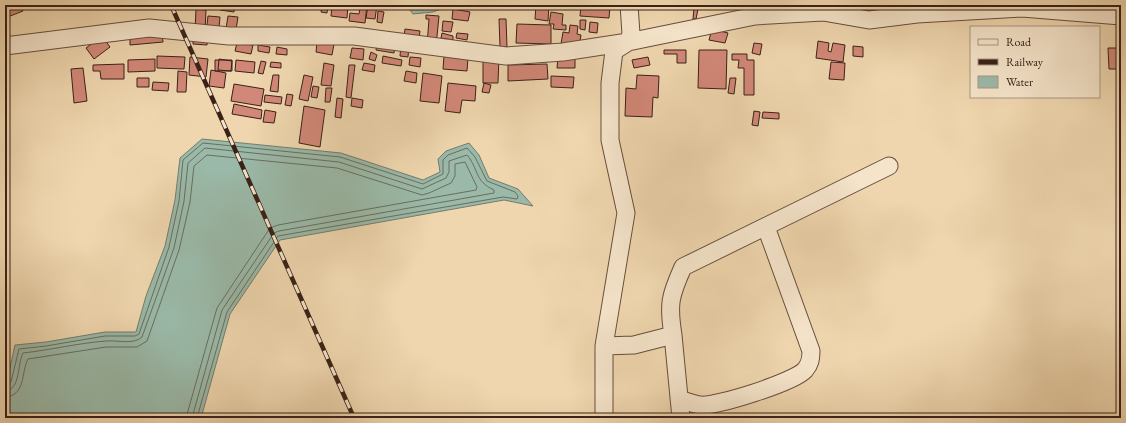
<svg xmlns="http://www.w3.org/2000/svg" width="1126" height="423" font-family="'EB Garamond',serif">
<rect width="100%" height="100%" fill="#efd6ae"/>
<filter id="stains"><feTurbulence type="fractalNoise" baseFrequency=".005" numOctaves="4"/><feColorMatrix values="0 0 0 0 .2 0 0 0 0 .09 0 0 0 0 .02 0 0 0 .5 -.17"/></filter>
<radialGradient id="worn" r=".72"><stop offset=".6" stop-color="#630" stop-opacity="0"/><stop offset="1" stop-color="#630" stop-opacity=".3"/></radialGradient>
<path fill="#9ab9a8" stroke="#747c6e" d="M406,5H451L433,12L413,14Z
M202,139L341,153L423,180L440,172L438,159L446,151L469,143L479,155L489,178L518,189L533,206L504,200L280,240L230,314L201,418H5V390L15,345L46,342L105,332H136L146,296L165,246L175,200L180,158Z"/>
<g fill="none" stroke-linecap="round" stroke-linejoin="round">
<path stroke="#6a6d60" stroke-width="1" d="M5,385L11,382L19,349L46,346L105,336H135L139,334L169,247L179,201L183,160L203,143L340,157L423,184L443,174V160L448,155L467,148L475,157L487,181L515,192L518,196L517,199L503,197L278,236L227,312L197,418
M5,391C21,390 17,364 23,353C50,350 79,343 106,341C117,340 134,345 142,337L174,248L184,201L188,163L205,148L339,162L422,189L446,178L449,172V161L467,155C479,169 474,181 494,190V193L279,231L274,233L222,310L192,418
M5,397C26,396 21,372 28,359L106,347H137L147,341L179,250L190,202L194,166L207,155L337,168L422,195L429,193L451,183L455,176V164L465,162L477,187L476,190L278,225L270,228L217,308L186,418"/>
</g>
<path fill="#d28878" stroke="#3a2117" d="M5,5H20L23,11L5,18Z
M221,5H235L234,12L220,10Z
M322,5H328L327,13L321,12Z
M332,5H348L347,18L331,16Z
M350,5H367L365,23L349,21L350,13L359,14L360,8L350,7Z
M368,5H377L375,19L366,18Z
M536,5H549L548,21L535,19Z
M581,5L610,6L609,18L580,16Z
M656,5H673L672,9L656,8Z
M855,5L881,6L879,15L855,12Z
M694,8L698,9L696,19H693Z
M196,9L206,10L205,31H195Z
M453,9L470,12L468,21L452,19Z
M378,11L384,12L382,23L377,22Z
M551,12L563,14L562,25H566V30L553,29L554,24H549Z
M426,15L439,16L436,46L427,45L429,19H426Z
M208,16L220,17L219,27L207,25Z
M228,16L238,17L235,36L225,35Z
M499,19H506L507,47H500Z
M580,20H586L585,30L580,29Z
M443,21L453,22L451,32L442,31Z
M590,22L598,23L597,33L589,32Z
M517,24L551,25V44L516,43Z
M570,25L578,26L577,34L581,35L579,47L561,44L563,32L569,33Z
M405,29L420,31L419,39L404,37Z
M712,29L728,33L725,43L709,40Z
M162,32L163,42L130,45V35Z
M442,33L453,36V40L441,38Z
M457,33L468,34L467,40L456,38Z
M193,35L208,36L207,45L193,44Z
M102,36L110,47L94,59L86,48Z
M818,41L829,43L828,51L831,52L833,43L845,45L843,62L816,58Z
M317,42L334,44L332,55L316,52Z
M237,43L253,45L251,54L235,51Z
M377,43L395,46L394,53L376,50Z
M754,43L762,44L760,55L752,53Z
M258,45L270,47L269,53L258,51Z
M401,45L409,46L408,57L400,56Z
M853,46L863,47V57L853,56Z
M277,47L287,49V55L276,54Z
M352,48L364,49L363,60L350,58Z
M1108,48H1121V69H1109Z
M664,50H686V63H677V54H664Z
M699,50H727L726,89L698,88Z
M371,52L377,55L375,61L369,59Z
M732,54H747V60H754V95H744V68H738L739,60H732Z
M157,56L185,57L184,69L157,68Z
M383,56L402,60L401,66L382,63Z
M444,56L468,58L467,71L443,69Z
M558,56H575V68H557Z
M190,57L208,59L206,77L189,75Z
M410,57L421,58L420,67L409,65Z
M483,57H499L498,83H483Z
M648,57L650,65L634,68L632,60Z
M155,59V71L128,72V60Z
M219,59L232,61L231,71L218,70Z
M215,60H232V71H215Z
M236,60L255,62L254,73L235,71Z
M261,61L266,62L263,74L258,73Z
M271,62L281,63V68L270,67Z
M831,62L845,63L844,80L829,79Z
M324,63L334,65L331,86L321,85Z
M364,63L375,65L374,72L362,70Z
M124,64V79H101L100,71H93V65Z
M547,64L548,79L508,81V65Z
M349,65H355L351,98L346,97Z
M83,68L87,101L74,103L71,69Z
M211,70L226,73L224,88L209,86Z
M178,71L187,72L186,92H177Z
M406,71L417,73L416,83L404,81Z
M423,73L442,76L439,103L420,101Z
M273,75H279L278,92L270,91Z
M304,75L313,77L308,101L299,99Z
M637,75L659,76L658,98L653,97L652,117L625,116L626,88L636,89Z
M551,76L574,77L573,88L551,87Z
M137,78H149V87H137Z
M730,78H736L734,94L728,93Z
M153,82L169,83L168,91L152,90Z
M448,83L476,86L475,101L462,100L460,113L445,111Z
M484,83L491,85L489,93L482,92Z
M234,84L264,89L261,106L231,101Z
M313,86L319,87L317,98L311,97Z
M326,88H332L330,102H325Z
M287,94L293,95L291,106L285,105Z
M265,95L282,97L281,104L264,102Z
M337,98L343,99L341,118L335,117Z
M352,98L363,100L362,108L351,106Z
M234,104L262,110L261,119L232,114Z
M304,106L325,110L320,147L299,143Z
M265,110L276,112L274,123L263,122Z
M754,111L760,112L758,126L752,125Z
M763,112L779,113V119L762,118Z"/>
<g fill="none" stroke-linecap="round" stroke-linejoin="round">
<defs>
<path id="minor" d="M5,46L149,28L229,36H354L506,56L563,52L628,42L755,16L823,12L869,20L917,14L1022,8L1121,16
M673,335L681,418
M604,346L634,345L673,335C668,304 670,296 683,267L889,166
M679,399C686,401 693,404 700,405C716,407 794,382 805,370C810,364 811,359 811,351L766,227
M604,418V346L626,213L610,140V83L614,51L628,42L631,34L629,5"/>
</defs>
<use href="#minor" stroke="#674e3d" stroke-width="19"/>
<use href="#minor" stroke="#f5e4ca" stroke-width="17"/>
<defs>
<path id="rail" d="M171,5L354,418"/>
</defs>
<use href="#rail" stroke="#3a2117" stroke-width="4.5"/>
<use href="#rail" stroke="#f5e4ca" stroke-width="3" stroke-dasharray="9" stroke-linecap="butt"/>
</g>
<rect width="1126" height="423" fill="none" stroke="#efd6ae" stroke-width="20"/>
<rect x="6" y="6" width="1114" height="411" fill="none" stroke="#3a2117" stroke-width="2"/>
<rect x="10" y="10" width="1106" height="403" fill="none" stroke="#3a2117"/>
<rect x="970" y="26" width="130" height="72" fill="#f5e4ca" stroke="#aa9682"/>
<rect x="978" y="39" width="20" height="6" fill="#f5e4ca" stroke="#aa9682"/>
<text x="1006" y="46" font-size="12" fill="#3a2117">Road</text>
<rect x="978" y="59" width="20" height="6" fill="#3a2117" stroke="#aa9682"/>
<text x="1006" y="66" font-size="12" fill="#3a2117">Railway</text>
<rect x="978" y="76" width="20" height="12" fill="#9ab9a8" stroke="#aa9682"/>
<text x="1006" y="86" font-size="12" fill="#3a2117">Water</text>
<rect width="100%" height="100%" filter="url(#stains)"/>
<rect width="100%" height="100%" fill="url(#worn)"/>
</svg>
